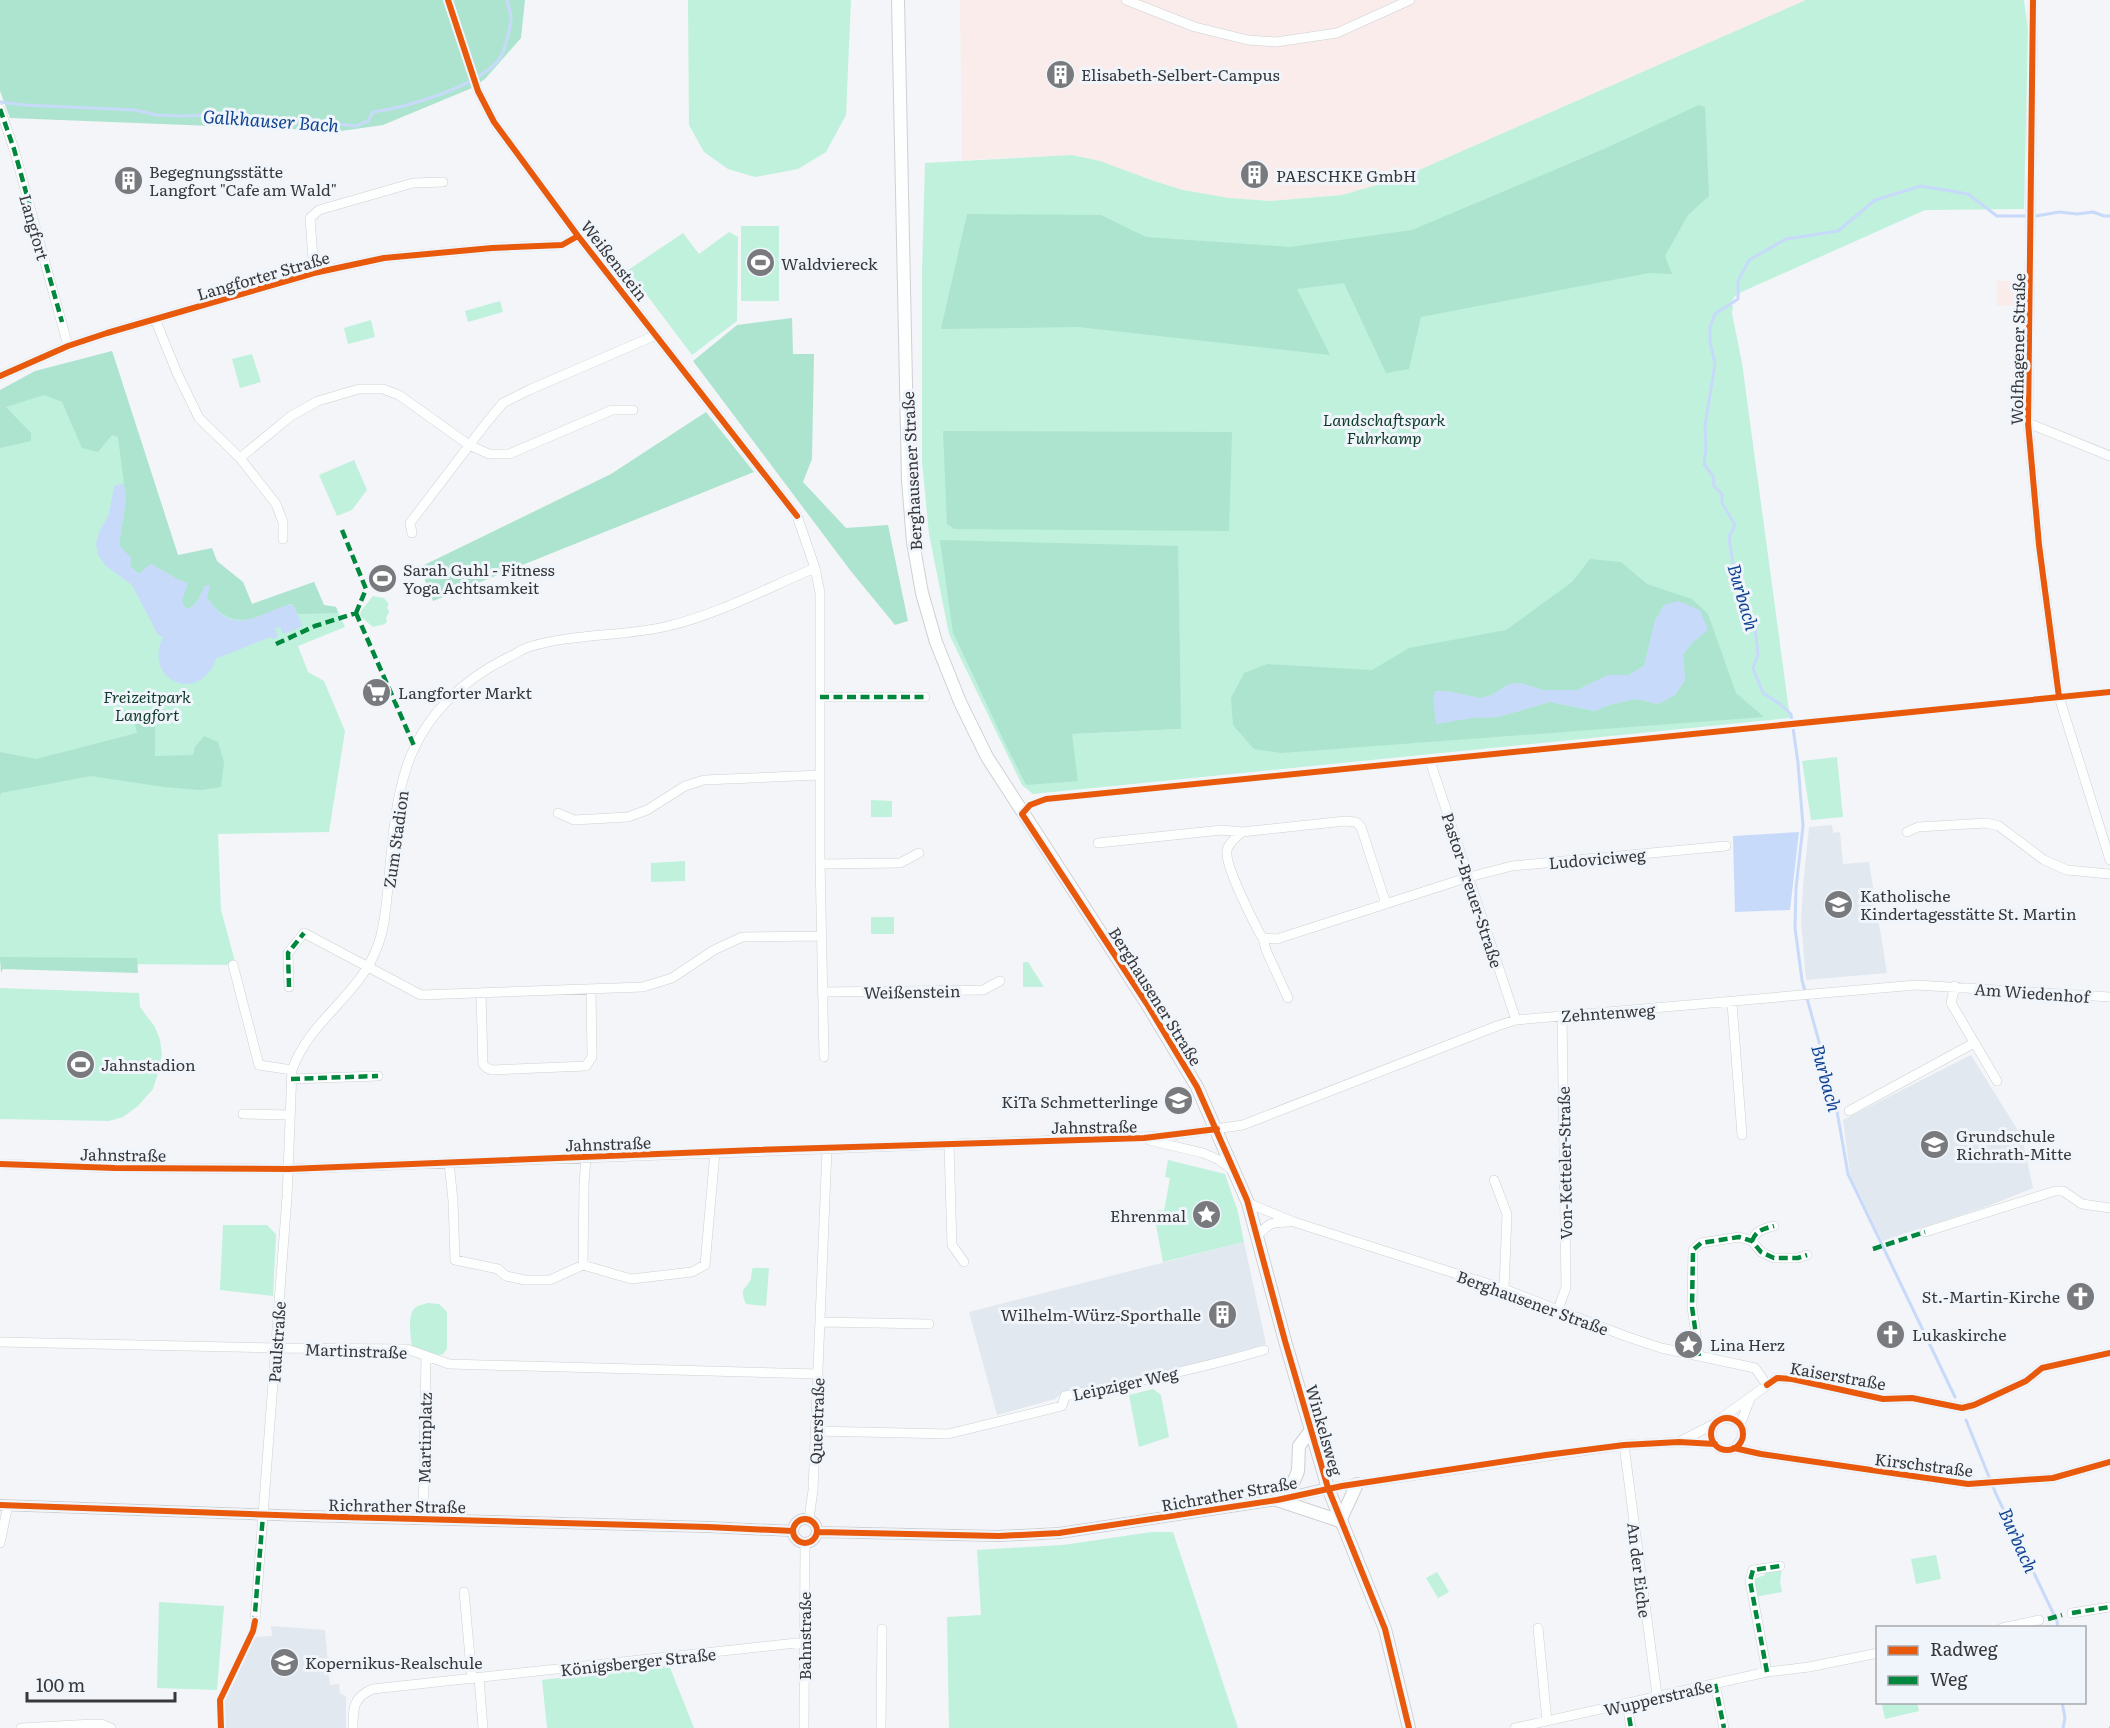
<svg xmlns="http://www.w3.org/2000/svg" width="2110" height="1728" font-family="Literata,serif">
<rect width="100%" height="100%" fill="#f3f5f8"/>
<path fill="#f9ecea" d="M960,0H1806L1401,178L1342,195L1270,201L1229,198L1183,190L1154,181L1100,161L1072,155L962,160Z
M1997,281H2022V305L1997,306Z"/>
<path fill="#e2e8ef" d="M1832,825L1833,833L1840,832L1843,864L1869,862L1887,973L1806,980L1801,921L1803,886L1809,827Z
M1971,1055L2022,1137L2033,1188L1988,1206L1882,1241L1850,1174L1843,1120Z
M1244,1242L1266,1344L1190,1366L1064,1392L1055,1399L997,1415L969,1312Z
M271,1626L325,1630L330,1685L339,1684L340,1694L346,1696V1728H222L220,1708L222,1699L251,1639L257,1637L272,1636Z"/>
<path fill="#bff1dd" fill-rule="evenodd" d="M688,0H851L846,115L826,152L798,169L755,177L728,169L704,152L689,125Z
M1806,0H2024L2028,32L2024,209L1925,210L1737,294L1729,304L1733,306L1732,313L1742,363L1790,718L1033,794L1022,785L949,634L929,534L922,462V272L925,163L1072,155L1100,161L1154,181L1183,190L1229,198L1270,201L1342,195L1401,178ZM953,633L1181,729L1072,734L1026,785L1007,748Z
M741,226H779V301H741Z
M729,232L738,237L737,321L692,355L628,270L683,233L699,254Z
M500,301L503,312L468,322L465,311Z
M371,320L375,337L348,344L344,328Z
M112,351L178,556L243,582L252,604L314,582L324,605L336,607L345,627L298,646L308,672L324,681L345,731L329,832L218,834L221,910L236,965L0,963V390Z
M252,354L261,382L240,388L232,359Z
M354,460L367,490L352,510L337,516L319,475Z
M373,596L384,598L389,604L387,607L389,612L386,618L387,621L385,624L373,627L360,616L361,611Z
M1837,757L1843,817L1811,820L1802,761Z
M871,800L892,801V817H871Z
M685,861V881L651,882V863Z
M871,917H894V934H871Z
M1023,962H1028L1044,987H1023Z
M0,988L139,993L140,1007L155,1027L160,1040L162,1054L158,1073L153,1089L138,1106L123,1117L109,1121L0,1119Z
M1168,1160L1225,1174L1238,1212L1244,1242L1163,1262L1156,1225L1158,1210L1164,1211L1170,1178L1165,1177Z
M223,1225H267L276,1234L273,1296L220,1290Z
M753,1268H769L766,1306L746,1304C739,1287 745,1291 751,1279C751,1278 752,1268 753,1268Z
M427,1303L439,1304L447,1312V1349L443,1354L438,1355L412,1347C411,1338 407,1317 414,1309C417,1305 423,1305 427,1303Z
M1153,1389L1161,1395L1169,1437L1139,1447L1129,1395Z
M1152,1532H1173L1238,1728H949L947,1617L981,1615L977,1550L1063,1545Z
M1936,1555L1941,1579L1916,1584L1911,1559Z
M1782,1568L1780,1582L1782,1592L1755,1597L1754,1579L1765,1575V1572Z
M1437,1572L1449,1592L1438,1598L1426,1578Z
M159,1602L224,1606L217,1690L157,1688Z
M669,1665L694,1728H547L542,1680Z
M1893,1702L1917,1703L1919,1711L1885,1719L1882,1705Z"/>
<path fill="#ade4cf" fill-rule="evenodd" d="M0,0H525L521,38L485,79L472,88L383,125L341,131L10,118L0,91Z
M1699,105L1705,107L1709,196L1688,215L1665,256L1672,274L1649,273L1421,317L1409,369L1386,373L1344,283L1297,289L1330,355L1078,327L941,329L967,214L1101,215L1146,237L1290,247L1412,230L1604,149Z
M792,318L793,354H814L812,459L803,482L846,528L888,525L908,621L895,625L850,570L693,361L737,325Z
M112,351L178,555L212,548L217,561L243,582L252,604L314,582L324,605L336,607L338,613L297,614L293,604H290C259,617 231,635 207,597L209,586H205C201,594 197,606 187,609L183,605L182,600L188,583L179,580L151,564L139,574L130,566L131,558L119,546L126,500L118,437L112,435L98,452L82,448L62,402L44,395L6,407L31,433V441L0,448V390L35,371Z
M706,412L754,472L433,601L420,567L611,474Z
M943,431L1232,432L1229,531L954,529L947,524Z
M940,540L1178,546L1181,729L1072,734L1078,781L1026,785L1007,748L953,633Z
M1590,559L1621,562L1647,584L1692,599L1708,614L1736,693L1764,717L1281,753L1254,749L1233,725L1231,698L1244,673L1267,664L1372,670L1409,648L1506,630L1572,582ZM1678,602L1692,643L1683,654L1685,680L1675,695L1658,704L1636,699L1609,705L1595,711L1550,702L1498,717L1473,718L1447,691L1480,698L1492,695L1509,684L1520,683L1543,690H1577L1608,675H1629L1644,666L1655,621L1664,605Z
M147,713L155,725V756L193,755L195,747L204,736L218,742L224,762L221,787L201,790L164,787L91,776L1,793L0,797V752L36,759L137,733L134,720Z
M0,957L137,958L138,973L3,969L1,973Z"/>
<path fill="#c8daf9" d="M124,483L126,500L119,545L131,558L130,566L138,574L151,564L179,580L188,583L182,600L183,605L187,609C197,606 201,594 205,585L210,586L207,597C235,642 260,610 293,604L302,624L301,627L283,634L280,627L275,628L278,637L273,639L270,637L216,659C200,705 142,681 163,637L158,635L132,585L106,566L98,555L96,544L99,532L109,514L114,486Z
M1678,601L1700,610L1708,630L1692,643L1683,654L1685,680L1675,695L1658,704L1636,699L1609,705L1595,711L1550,702L1498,717L1473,718L1436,724L1433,700L1435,691H1447L1480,698L1492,695L1509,684L1520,683L1543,690H1577L1608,675H1629L1644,666L1655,621L1664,605Z
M1799,832L1790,910L1735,912L1733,836Z"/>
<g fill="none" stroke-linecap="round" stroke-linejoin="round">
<path stroke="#c8daf9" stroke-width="3" d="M0,102L25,105L135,110L157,115L180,116L214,115L253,122L298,120L356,126L368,121L373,112C408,107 478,87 500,58C504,53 511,26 511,18C511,12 508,6 507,0
M2036,216L2059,212L2077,214L2093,212L2104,216H2110
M1955,1397L1848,1174L1835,1100L1802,980L1795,928L1796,888L1803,826L1798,763L1791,714L1780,704L1763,693L1753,668L1758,655L1754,620L1745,604L1738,571L1733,564L1729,537L1735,525L1722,503V494L1714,486L1713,476L1704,464L1706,448L1705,426L1715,364L1710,342V327L1715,314L1738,299V281L1749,260L1786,239L1838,231L1875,200L1921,186L1968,194L1997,216H2027
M1966,1420L1996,1494L2057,1621L2058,1628
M2062,1702L2065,1718L2063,1728"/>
<defs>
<path id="minor" d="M448,0L478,91L494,122L578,236L797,516L815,568L820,593V858L824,1057
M1126,0L1195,27L1248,40L1276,42L1337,33L1410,0
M2033,0L2028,423L2039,545L2059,697L2110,860
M0,109L14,149L68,346
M314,273L310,218L319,210L413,183L443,182
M155,319L177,373L199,418L240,458L276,504L283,522V539
M0,376L68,346L107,333L314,273L384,258L492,248L562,245L578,236
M2028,423L2110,456
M240,458L291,416L318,401L359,389H383L399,395L469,445L489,454H509L612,410H633
M412,533L410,523L487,422L503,403L529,390L656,335
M820,697H925
M1430,761L1516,1020
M558,813L574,820L628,817L647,810L685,786L704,780L820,775
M1242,832C1237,837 1229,842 1227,850C1224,864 1252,919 1260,934L1263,938L1277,939L1469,877L1512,866L1726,846
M1907,832L1918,827L1986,823L1999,826L2044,860L2067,870L2110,874
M1098,843L1222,830L1242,832L1345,821L1356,822L1361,827L1386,904
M820,864L900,863L919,853
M1263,938L1266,950L1288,998
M233,965L259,1065L292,1070
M1955,986L1951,1003L1997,1081
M289,987L288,953L304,933L421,995L643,987L672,978L714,950L742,937L821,936
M822,992L983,990L1000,981
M481,993L483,1064L487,1068L492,1070L586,1066L592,1057L591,989
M1732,1003L1742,1135
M291,1079L378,1076
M1849,1111L1974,1043
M243,1114L290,1115
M1149,1140L1203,1153L1219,1160L1234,1171
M949,1145L952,1245L964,1262
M449,1162L453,1201L455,1260L498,1269L506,1276L525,1280H550L583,1265L631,1279L692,1272L705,1265L715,1152
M0,1164L115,1168L289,1169L1166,1136L1243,1125L1497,1026L1516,1020L1916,985L2110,997
M1494,1180L1507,1214L1504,1289
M1248,1203L1294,1222L1504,1289L1625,1336L1661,1348L1755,1368L1767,1385
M1925,1232L2055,1191H2063L2082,1204L2110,1208
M1257,1236C1269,1223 1271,1222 1289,1222
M1752,1241C1756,1230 1763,1229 1774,1226
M583,1265L584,1184L586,1158
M1558,1310L1566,1287L1562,1015
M820,1322L929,1324
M0,1342L276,1348L407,1349L449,1364L818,1374
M1699,1356L1692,1307L1693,1250L1701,1243L1739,1237L1752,1241L1761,1252L1774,1258H1798L1807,1255
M1723,1418C1762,1419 1734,1467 1715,1444C1708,1437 1711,1429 1716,1422L1777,1378L1792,1379L1883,1399L1912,1398L1962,1408L1974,1405L2026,1381L2042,1368L2110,1353
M1740,1425L1750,1399
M815,1431L948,1434L1062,1406L1065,1396C1132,1383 1199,1369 1264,1350
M1681,1441L1714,1424
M1624,1445L1657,1695
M1734,1448L1761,1454L1968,1484L2053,1478L2110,1462
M1328,1488L1624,1445L1679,1442L1715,1444
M423,1519L426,1357
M809,1519L813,1490L827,1149
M0,1543L8,1505
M464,1592L472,1679
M2072,1613L2110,1607
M255,1621L287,1197L292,1070C310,1019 360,996 378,945C385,926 386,906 388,887C392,847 394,805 407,766C424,716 462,680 509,657C516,654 522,649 529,647C574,633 623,637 668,626C719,614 767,588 815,568
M1538,1628L1547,1721
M2002,1628L2039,1620
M1767,1672L1750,1581L1753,1570L1780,1566
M479,1678L483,1728
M1715,1684L1724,1728
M1627,1704L1631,1728
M21,1728L93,1724H102L111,1728
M353,1728C353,1708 353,1697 373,1689L805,1642
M804,1728L805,1543
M881,1728L882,1629
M1515,1728L1767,1672L1809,1667L1878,1653"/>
<path id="tertiary" d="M0,1505L306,1516L708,1527L793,1531
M793 1531a12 12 0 1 1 24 0a12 12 0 1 1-24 0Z
M818,1532L999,1536L1059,1533L1277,1500L1328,1488"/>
<path id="secondary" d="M898,0L908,480L913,542L922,593L936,642L960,702L987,757L1147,1004L1197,1087L1248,1203L1285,1341L1328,1488L1385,1629L1409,1728
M1287,1498L1298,1471L1299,1446L1311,1430
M1277,1500L1340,1521
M1340,1521L1357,1484"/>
</defs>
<use href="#minor" stroke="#ced0d3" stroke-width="10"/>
<use href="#tertiary" stroke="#ced0d3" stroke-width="12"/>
<use href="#secondary" stroke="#ced0d3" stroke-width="14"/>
<use href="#minor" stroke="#fdfefe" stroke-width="9"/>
<use href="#tertiary" stroke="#fdfefe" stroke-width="10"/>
<use href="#secondary" stroke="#fdfefe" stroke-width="12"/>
<path stroke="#c8c8c8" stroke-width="3" stroke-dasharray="10 10" stroke-linecap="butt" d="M2109,1728H2110"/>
<path stroke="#00873e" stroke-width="4.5" stroke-dasharray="9 4.5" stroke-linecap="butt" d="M0,109L14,149L62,322
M342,530L366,589L356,613
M356,613L415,748
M276,644L315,626L356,613
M820,697H925
M289,987L288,953L304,933
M291,1079L378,1076
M1752,1241C1756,1230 1763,1229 1774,1226
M1873,1249L1925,1232
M1699,1356L1692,1307L1693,1250L1701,1243L1739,1237L1752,1241L1761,1252L1774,1258H1798L1807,1255
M2072,1613L2110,1607
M2048,1619L2062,1615
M254,1625L263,1515
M1767,1672L1750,1581L1753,1570L1780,1566
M1715,1684L1724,1728
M1627,1704L1631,1728"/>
<defs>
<path id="cycleway" d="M448,0L478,91L494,122L578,236L797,516
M2033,0L2028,423L2039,545L2059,697
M0,376L68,346L107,333L314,273L384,258L492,248L562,245L578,236
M0,1164L115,1168L289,1169L756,1150L1144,1138L1217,1129
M1767,1385L1777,1378L1792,1379L1883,1399L1912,1398L1962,1408L1974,1405L2026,1381L2042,1368L2110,1353
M1711 1434a16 16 0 1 1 32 0a16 16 0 1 1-32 0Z
M1734,1448L1761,1454L1968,1484L2053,1478L2110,1462
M0,1505L306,1516L708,1527L793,1531
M793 1531a12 12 0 1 1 24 0a12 12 0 1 1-24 0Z
M818,1532L999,1536L1059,1533L1277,1500L1342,1486L1546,1455L1624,1445L1679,1442L1715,1444
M221,1728L220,1700L253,1631L255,1621
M1409,1728L1385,1629L1328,1488L1285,1341L1247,1200L1197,1087L1147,1004L1022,814L1030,805L1046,799L2110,692"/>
</defs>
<use href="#cycleway" stroke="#f0f5fb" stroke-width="10"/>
<use href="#cycleway" stroke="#e8590c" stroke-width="6"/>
</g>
<defs>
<symbol id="building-disc" viewBox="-11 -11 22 22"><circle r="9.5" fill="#797a7d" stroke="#f0f5fb"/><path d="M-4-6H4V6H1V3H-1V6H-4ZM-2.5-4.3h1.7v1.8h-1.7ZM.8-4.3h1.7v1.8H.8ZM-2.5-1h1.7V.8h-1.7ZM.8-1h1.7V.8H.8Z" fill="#fff"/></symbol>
<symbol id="stadium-disc" viewBox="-11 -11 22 22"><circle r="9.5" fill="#797a7d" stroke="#f0f5fb"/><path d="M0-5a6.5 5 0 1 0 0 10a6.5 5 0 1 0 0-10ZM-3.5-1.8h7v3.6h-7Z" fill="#fff"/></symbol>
<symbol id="supermarket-disc" viewBox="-11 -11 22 22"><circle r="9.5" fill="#797a7d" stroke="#f0f5fb"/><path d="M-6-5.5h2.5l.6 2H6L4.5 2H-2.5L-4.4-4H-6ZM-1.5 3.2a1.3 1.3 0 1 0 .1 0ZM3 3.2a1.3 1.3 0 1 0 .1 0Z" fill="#fff"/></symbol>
<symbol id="school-disc" viewBox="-11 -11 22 22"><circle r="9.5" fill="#797a7d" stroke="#f0f5fb"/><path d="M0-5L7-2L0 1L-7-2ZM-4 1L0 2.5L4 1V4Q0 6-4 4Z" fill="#fff"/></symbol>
<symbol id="sight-disc" viewBox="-11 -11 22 22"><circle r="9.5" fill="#797a7d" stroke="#f0f5fb"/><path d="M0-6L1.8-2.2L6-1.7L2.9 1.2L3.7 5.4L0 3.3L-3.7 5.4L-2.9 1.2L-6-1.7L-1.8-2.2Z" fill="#fff"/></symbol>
<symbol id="church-disc" viewBox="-11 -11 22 22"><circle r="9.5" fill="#797a7d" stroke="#f0f5fb"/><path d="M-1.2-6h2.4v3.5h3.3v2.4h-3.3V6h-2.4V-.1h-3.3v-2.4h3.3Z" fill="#fff"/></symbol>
</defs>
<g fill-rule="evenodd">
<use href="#building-disc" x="1044" y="58" width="33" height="33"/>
<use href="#building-disc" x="1238" y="158" width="33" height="33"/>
<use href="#building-disc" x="112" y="164" width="33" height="33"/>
<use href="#stadium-disc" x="744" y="246" width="33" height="33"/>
<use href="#stadium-disc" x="366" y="562" width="33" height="33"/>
<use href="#supermarket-disc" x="360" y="676" width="33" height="33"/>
<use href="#school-disc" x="1822" y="888" width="33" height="33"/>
<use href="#stadium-disc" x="64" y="1048" width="33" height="33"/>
<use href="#school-disc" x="1162" y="1084" width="33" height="33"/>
<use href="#school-disc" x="1918" y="1128" width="33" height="33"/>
<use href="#sight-disc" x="1190" y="1198" width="33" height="33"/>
<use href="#church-disc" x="2064" y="1280" width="33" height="33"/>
<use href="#building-disc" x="1206" y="1298" width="33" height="33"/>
<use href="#church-disc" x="1874" y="1318" width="33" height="33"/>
<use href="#sight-disc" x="1672" y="1328" width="33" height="33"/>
<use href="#school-disc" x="268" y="1646" width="33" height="33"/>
</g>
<g text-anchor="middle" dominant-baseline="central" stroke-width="6" stroke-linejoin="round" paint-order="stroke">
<g font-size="16" fill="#37383b" stroke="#f0f5fb" text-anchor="start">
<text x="1081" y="74">Elisabeth-Selbert-Campus</text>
<text x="149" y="171">Begegnungsstätte<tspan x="149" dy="18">Langfort "Cafe am Wald"</tspan></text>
<text x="1276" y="175">PAESCHKE GmbH</text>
<text x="781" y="263">Waldviereck</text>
<text x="403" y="569">Sarah Guhl - Fitness<tspan x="403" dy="18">Yoga Achtsamkeit</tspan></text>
<text x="398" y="692">Langforter Markt</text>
<text x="1860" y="895">Katholische<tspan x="1860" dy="18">Kindertagesstätte St. Martin</tspan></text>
<text x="101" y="1064">Jahnstadion</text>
<text x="1158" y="1101" text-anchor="end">KiTa Schmetterlinge</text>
<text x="1956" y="1135">Grundschule<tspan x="1956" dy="18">Richrath-Mitte</tspan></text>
<text x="1186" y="1215" text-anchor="end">Ehrenmal</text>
<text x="2060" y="1296" text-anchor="end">St.-Martin-Kirche</text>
<text x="1201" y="1314" text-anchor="end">Wilhelm-Würz-Sporthalle</text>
<text x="1912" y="1334">Lukaskirche</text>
<text x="1710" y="1344">Lina Herz</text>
<text x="305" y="1662">Kopernikus-Realschule</text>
</g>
<g font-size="16" fill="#37383b" stroke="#f0f5fb">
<text transform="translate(35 227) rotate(74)">Langfort</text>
<text transform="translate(615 260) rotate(52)">Weißenstein</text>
<text transform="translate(263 275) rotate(-16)">Langforter Straße</text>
<text transform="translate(2017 349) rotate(-89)">Wolfhagener Straße</text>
<text transform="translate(911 471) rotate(-93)">Berghausener Straße</text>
<text transform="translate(395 839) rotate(-82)">Zum Stadion</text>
<text transform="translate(1597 858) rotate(-5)">Ludoviciweg</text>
<text transform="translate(1473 890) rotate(72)">Pastor-Breuer-Straße</text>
<text transform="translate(912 991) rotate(-1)">Weißenstein</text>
<text transform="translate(2032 992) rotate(4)">Am Wiedenhof</text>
<text transform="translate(1156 996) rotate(58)">Berghausener Straße</text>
<text transform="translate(1608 1012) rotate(-4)">Zehntenweg</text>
<text transform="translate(1094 1126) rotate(-1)">Jahnstraße</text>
<text transform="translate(608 1143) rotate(-2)">Jahnstraße</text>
<text transform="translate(123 1154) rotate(1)">Jahnstraße</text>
<text transform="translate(1564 1163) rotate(-91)">Von-Ketteler-Straße</text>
<text transform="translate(1533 1302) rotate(20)">Berghausener Straße</text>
<text transform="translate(276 1342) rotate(-86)">Paulstraße</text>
<text transform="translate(356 1350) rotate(2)">Martinstraße</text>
<text transform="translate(1838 1375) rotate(10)">Kaiserstraße</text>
<text transform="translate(1125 1383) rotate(-12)">Leipziger Weg</text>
<text transform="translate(816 1421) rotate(-88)">Querstraße</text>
<text transform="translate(1325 1430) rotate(74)">Winkelsweg</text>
<text transform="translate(424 1438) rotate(-89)">Martinplatz</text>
<text transform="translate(1924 1464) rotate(7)">Kirschstraße</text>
<text transform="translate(1229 1493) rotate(-10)">Richrather Straße</text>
<text transform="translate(397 1505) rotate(1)">Richrather Straße</text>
<text transform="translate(1640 1570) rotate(83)">An der Eiche</text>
<text transform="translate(804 1636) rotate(-90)">Bahnstraße</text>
<text transform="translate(638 1661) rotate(-6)">Königsberger Straße</text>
<text transform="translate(1658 1697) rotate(-13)">Wupperstraße</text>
</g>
<g font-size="16" font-style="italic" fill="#0e3a29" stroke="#f0f5fb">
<text x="1384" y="419">Landschaftspark<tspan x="1384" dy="18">Fuhrkamp</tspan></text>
<text x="147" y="696">Freizeitpark<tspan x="147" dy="18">Langfort</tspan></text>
</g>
<g font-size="18" font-style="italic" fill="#114392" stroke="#f0f5fb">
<text transform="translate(271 120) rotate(4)">Galkhauser Bach</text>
<text transform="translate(1744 597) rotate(74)">Burbach</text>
<text transform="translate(1827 1078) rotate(75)">Burbach</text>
<text transform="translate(2019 1540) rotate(66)">Burbach</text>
</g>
</g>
<rect x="1876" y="1626" width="210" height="78" fill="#f0f5fb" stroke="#a6a9ae" stroke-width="1.5"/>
<rect x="1888" y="1646" width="30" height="9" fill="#e8590c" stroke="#a6a9ae" stroke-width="1.5"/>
<text x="1930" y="1656" font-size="18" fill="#37383b">Radweg</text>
<rect x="1888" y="1676" width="30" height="9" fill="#00873e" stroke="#a6a9ae" stroke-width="1.5"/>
<text x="1930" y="1686" font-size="18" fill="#37383b">Weg</text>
<path d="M27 1692v9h148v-9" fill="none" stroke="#37383b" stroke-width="3"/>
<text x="36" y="1692" font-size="18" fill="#37383b" stroke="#f0f5fb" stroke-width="4.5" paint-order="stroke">100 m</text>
</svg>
